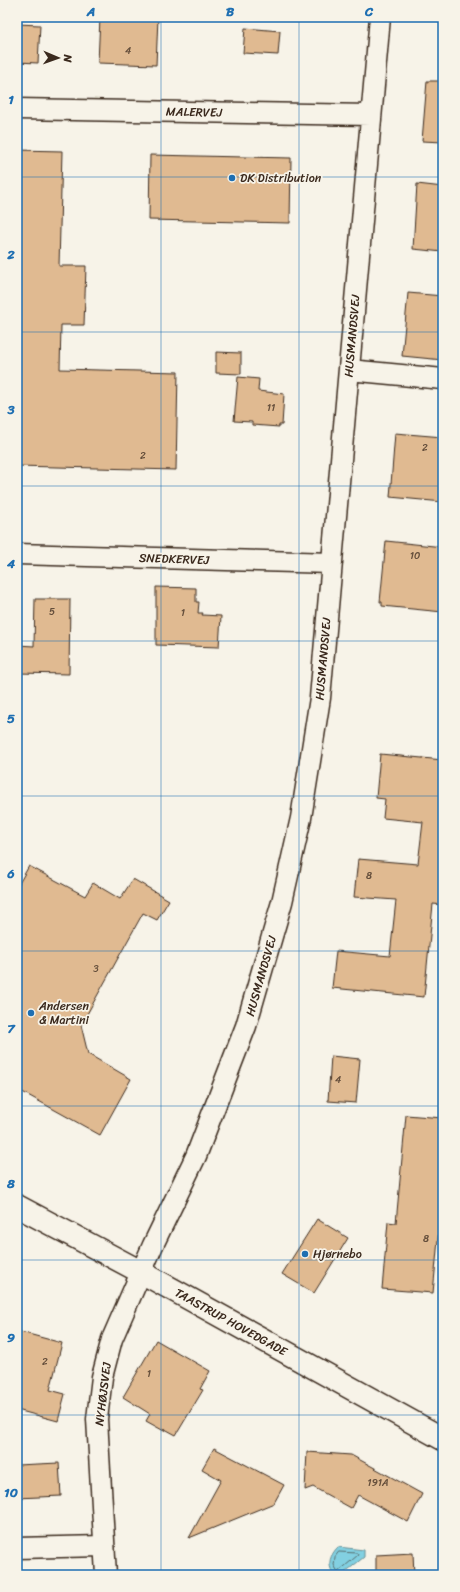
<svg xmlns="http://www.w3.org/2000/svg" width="460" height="1592" font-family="Sriracha,sans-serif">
<rect width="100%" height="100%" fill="#f7f3e8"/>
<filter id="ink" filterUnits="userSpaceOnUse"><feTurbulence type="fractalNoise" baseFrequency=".025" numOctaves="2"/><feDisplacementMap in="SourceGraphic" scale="8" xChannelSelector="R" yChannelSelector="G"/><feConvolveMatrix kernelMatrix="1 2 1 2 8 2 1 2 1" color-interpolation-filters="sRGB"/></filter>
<g filter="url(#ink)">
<path fill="#82d0e1" stroke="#668e93" d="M338,1547L364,1550V1557L343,1574L333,1573C327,1564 330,1555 338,1547Z"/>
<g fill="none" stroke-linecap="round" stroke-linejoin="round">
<path stroke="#576c6c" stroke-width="1" d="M339,1552L357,1553L358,1555L338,1572L334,1565L335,1557Z"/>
</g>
<path fill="#e0ba91" stroke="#3b2a1e" d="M100,17H158L156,65L98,63Z
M17,24L40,25L38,63L17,62Z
M245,28L280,31L278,55L243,53Z
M427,81H443V142L422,141Z
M17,150L62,151L59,266H86L84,325H61L60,369L178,372L176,470L17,466Z
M150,155L291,158L290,223L149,220Z
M417,184L443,187V252L413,249Z
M408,293L443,296V360L402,356Z
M216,352L241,353V374L216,373Z
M238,377L259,379L258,391L284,394L282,425H279V427L252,425V422L234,421Z
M395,433L443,437V502L390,497Z
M386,541L443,547V612L382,606V602H380Z
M156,587L196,588V602H199L198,613H203L202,615L221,616L219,647L156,645Z
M35,599H70L69,674L17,673V645L34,646Z
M380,754L443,760V905L433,904L424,997L332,988L336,951L390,956L396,900L354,897L358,859L418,864L423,822L383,818L385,799L376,798Z
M29,866L85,896L93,883L120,899L133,879L169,900L157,920L143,913L81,1025L88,1054L131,1079L100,1135L17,1089V887Z
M331,1056L360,1059L356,1103L328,1101Z
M406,1115L443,1118V1186L433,1293L382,1289L388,1222L396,1223Z
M317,1219L348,1238L314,1293L282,1274Z
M17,1331L62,1343L50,1390L65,1394L58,1421L17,1410Z
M156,1340L210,1371L200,1389L203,1390L176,1435L165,1429L164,1431L146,1421L150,1414L123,1397Z
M214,1448L284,1485L274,1503L189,1538L221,1480L202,1469Z
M307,1452L351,1455L422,1494L408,1522L358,1495L351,1508L313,1487L305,1490Z
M59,1463L61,1496L17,1498V1465Z
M413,1553L414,1575H376V1555Z"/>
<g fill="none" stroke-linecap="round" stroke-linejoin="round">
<defs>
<path id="street" d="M17,109L371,115
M349,370L443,379
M17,554L332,563
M17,1548L103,1546
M106,1575L97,1419L102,1377L112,1339L153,1245L196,1156L246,1026L282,902L301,818L320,698L380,17"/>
<path id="secondary" d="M17,1206L141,1272L443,1439"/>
</defs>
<use href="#street" stroke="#3b2a1e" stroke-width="23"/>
<use href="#secondary" stroke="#3b2a1e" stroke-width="25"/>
<use href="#street" stroke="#f7f3e8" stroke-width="20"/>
<use href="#secondary" stroke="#f7f3e8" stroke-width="22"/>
</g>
</g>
<path fill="none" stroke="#1f6fb2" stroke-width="1" stroke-opacity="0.55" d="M161,17V1575M299,17V1575M17,177H443M17,332H443M17,486H443M17,641H443M17,796H443M17,951H443M17,1106H443M17,1260H443M17,1415H443"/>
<g fill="#1f6fb2" stroke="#f7f3e8" stroke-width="1.5">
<circle cx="232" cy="178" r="4"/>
<circle cx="31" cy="1013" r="4"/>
<circle cx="305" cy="1254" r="4"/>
</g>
<g text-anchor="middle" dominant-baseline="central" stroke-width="3.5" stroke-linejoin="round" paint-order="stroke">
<g font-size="10" fill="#644e3b">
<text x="128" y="51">4</text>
<text x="271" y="408">11</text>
<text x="425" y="448">2</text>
<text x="143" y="456">2</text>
<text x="415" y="556">10</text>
<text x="52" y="612">5</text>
<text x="183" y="613">1</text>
<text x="369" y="876">8</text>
<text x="96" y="969">3</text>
<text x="338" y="1080">4</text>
<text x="426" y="1239">8</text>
<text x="45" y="1362">2</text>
<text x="149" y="1374">1</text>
<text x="378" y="1483">191A</text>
</g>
<g font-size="12" fill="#3b2a1e" stroke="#f7f3e8">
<text transform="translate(194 112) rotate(1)">MALERVEJ</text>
<text transform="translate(352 336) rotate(-85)">HUSMANDSVEJ</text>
<text transform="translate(174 559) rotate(2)">SNEDKERVEJ</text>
<text transform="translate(323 659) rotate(-85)">HUSMANDSVEJ</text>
<text transform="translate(261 976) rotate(-74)">HUSMANDSVEJ</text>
<text transform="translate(231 1322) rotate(29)">TAASTRUP HOVEDGADE</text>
<text transform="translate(103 1394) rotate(-83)">NYHØJSVEJ</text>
</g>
<g font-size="12" fill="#3b2a1e" stroke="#f7f3e8" text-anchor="start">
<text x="240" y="178">DK Distribution</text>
<text x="39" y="1006">Andersen<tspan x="39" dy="14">&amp; Martini</tspan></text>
<text x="313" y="1254">Hjørnebo</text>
</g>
</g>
<rect width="460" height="1592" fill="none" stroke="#f7f3e8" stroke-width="44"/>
<g transform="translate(58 58) rotate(92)" stroke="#f7f3e8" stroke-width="3" paint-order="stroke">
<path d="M0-3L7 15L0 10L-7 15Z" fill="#3b2a1e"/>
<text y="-6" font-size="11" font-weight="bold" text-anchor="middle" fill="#3b2a1e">N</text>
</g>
<rect x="22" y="22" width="416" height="1548" fill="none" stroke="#1f6fb2" stroke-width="1.5"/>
<g font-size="13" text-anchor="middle" font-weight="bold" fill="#1f6fb2">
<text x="91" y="16">A</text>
<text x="230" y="16">B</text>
<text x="369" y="16">C</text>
<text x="11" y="104">1</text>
<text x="11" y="259">2</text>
<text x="11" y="414">3</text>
<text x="11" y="568">4</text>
<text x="11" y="723">5</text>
<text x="11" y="878">6</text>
<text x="11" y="1033">7</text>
<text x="11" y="1188">8</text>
<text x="11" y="1342">9</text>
<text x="11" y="1497">10</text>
</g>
</svg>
